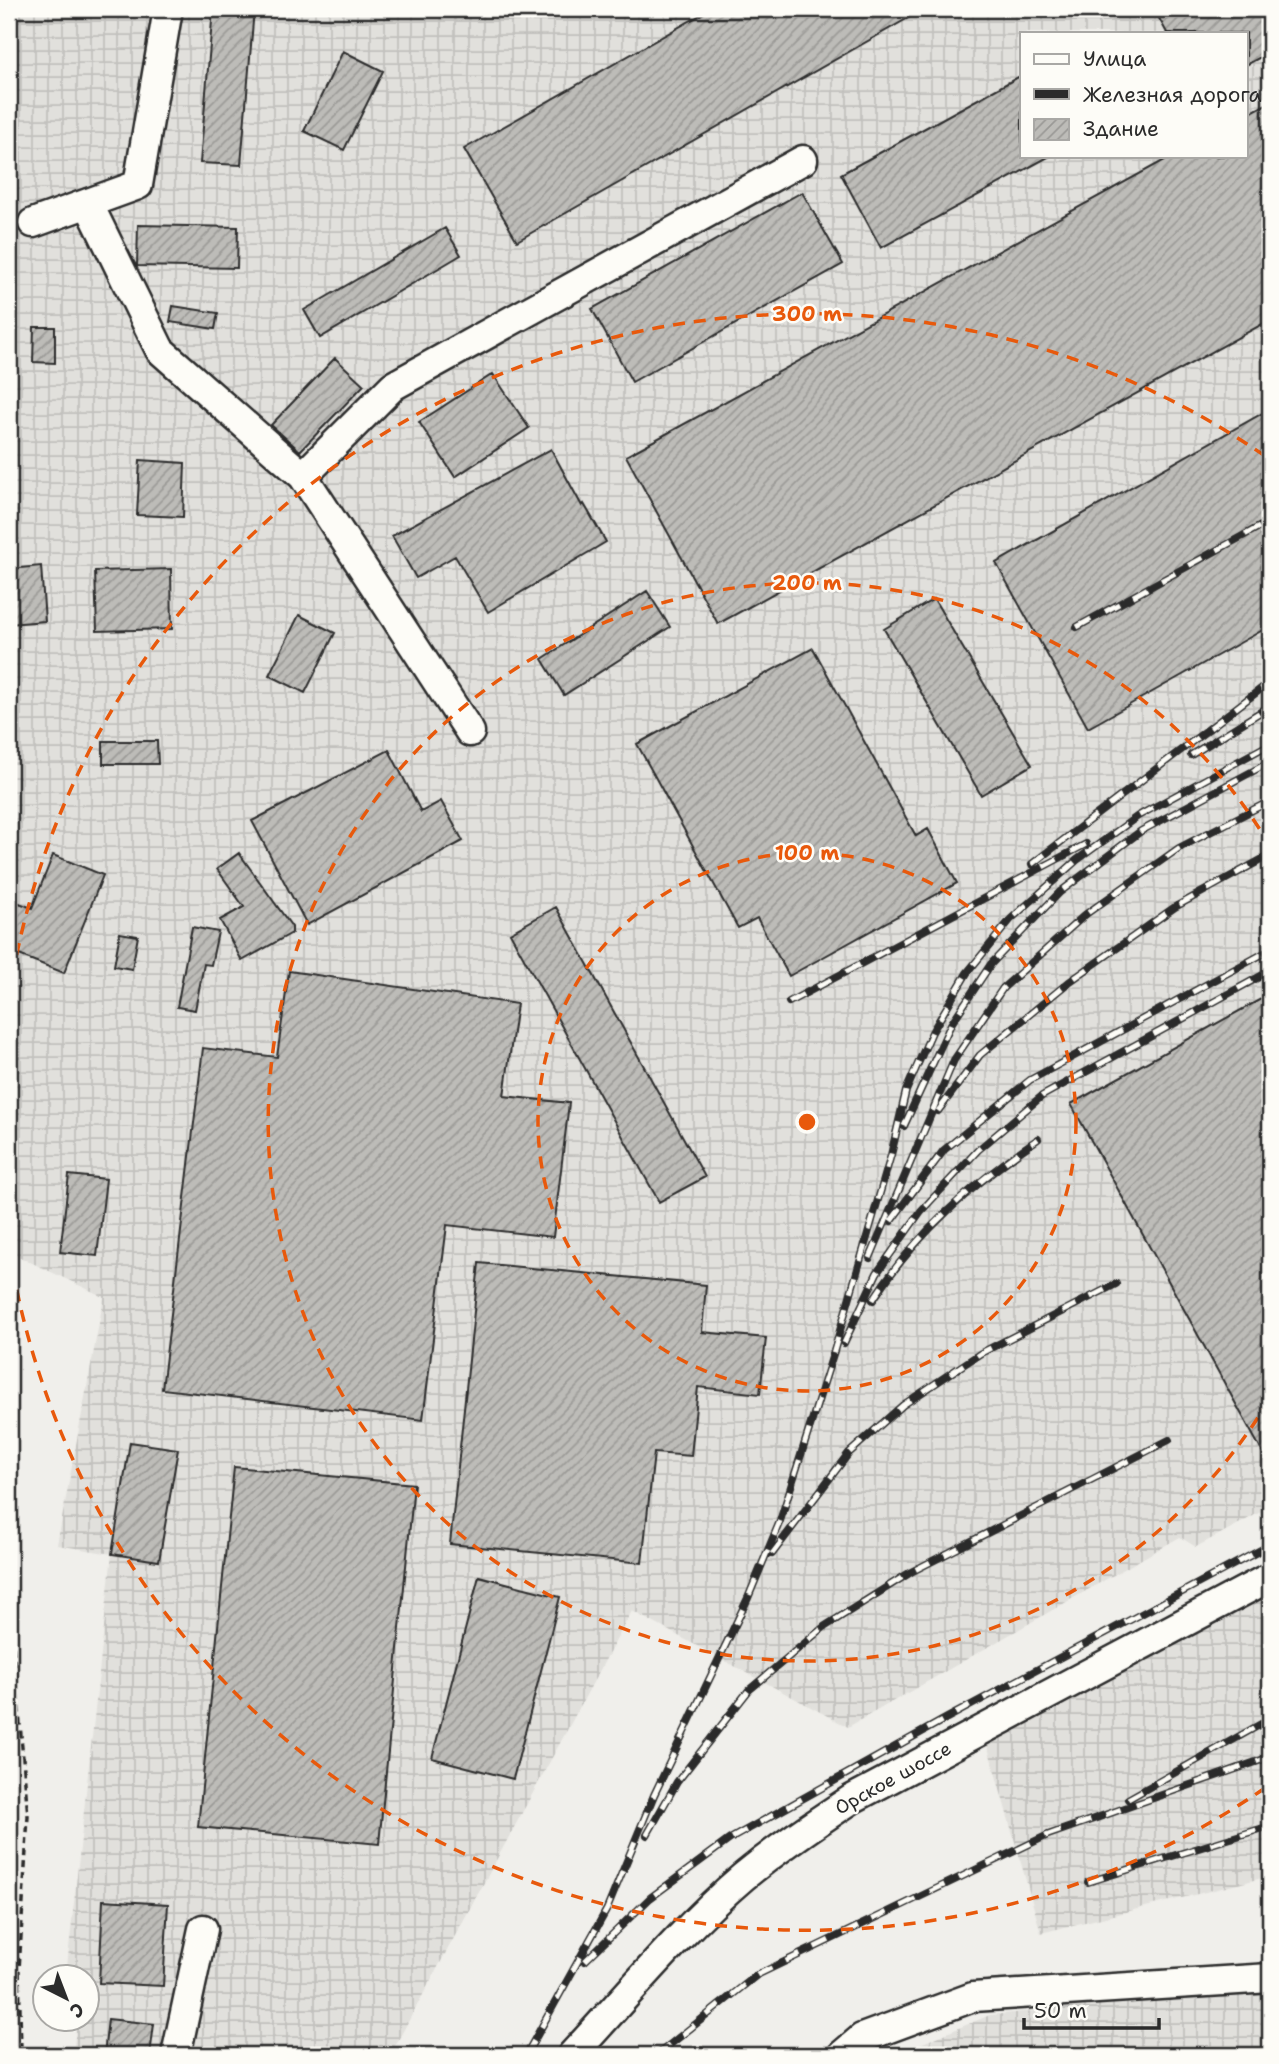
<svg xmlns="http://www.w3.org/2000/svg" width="1279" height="2064" font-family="'Shantell Sans',sans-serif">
<defs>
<pattern id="industrial-grid" width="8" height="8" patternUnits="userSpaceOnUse" patternTransform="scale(1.75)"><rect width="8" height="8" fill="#e1e0dc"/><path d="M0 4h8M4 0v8" fill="none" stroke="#c1c0bd"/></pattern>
<pattern id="building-hatch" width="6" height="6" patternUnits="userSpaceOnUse" patternTransform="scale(1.75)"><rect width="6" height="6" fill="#bdbcb8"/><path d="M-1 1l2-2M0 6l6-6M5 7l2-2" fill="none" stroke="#9a9996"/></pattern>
</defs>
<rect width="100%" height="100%" fill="#f0efeb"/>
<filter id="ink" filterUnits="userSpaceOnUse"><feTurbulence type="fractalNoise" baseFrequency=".0143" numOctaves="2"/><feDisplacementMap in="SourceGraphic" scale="14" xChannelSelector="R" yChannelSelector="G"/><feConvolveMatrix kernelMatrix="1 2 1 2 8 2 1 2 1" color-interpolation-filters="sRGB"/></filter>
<g filter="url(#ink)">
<path fill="url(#industrial-grid)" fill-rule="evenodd" d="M9,9H1270V1507L1196,1547L1180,1537L848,1727L632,1611L390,2055H73L77,2019L88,2018V1976H66L112,1554L57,1545L104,1297L9,1252ZM1022,33H1246V156H1022Z
M1270,1583V1876L1041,1933L985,1737Z
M1270,1989V2055H894L990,2015Z"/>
<path fill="url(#building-hatch)" stroke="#2b2b2b" stroke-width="2" d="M213,9H254L241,165L200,163Z
M711,9H924L517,241L464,149Z
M1154,9H1270V52L1246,65V33H1167Z
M343,51L383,71L344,150L304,131Z
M1022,75V156H1050L881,248L841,174Z
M1270,102V320L718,624L626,456L1172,156H1246V115Z
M802,192L843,264L632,382L592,309Z
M138,225L238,227L237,268L137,266Z
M445,228L461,255L320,338L304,310Z
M173,306L218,313L215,329L170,322Z
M34,327H55V363L33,362Z
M335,358L364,385L300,451L271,425Z
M493,374L529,428L455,477L419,422Z
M1270,409V626L1088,728L996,563Z
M551,449L582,506L584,504L606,542L488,612L455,556L416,578L392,536Z
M140,460L185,463L183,517L137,515Z
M41,566L45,621L9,624V569Z
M171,569L172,629L97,631L95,571Z
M647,591L670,627L564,695L542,659Z
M934,599L1032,765L981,795L884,629Z
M299,615L335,633L305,693L269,675Z
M813,648L916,836L928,829L957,883L789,976L757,918L738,928L637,744Z
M103,741H157L158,764H103Z
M389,750L421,812L441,801L463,841L307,925L252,821Z
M239,853L292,927V933L242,961L220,920L244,907L217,869Z
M53,855L103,875L64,973L9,951V899L32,908Z
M556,907L705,1177L659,1202L510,933Z
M192,927L218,932L211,965L204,964L195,1010L177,1007Z
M120,933L138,936L132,969L114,966Z
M289,971L517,1004L504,1096L569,1103L553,1237L447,1225L423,1420L162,1389L203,1048L277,1057Z
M1270,994V1466L1071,1104Z
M69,1175L106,1179L97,1256L60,1252Z
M479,1263L706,1285L702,1332L766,1338L760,1394L698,1387L691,1456L654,1453L642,1563L450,1544Z
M130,1442L178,1449L159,1561L112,1554Z
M234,1467L414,1484L379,1844L198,1827Z
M479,1576L560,1597L513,1779L432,1758Z
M103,1900L168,1904L163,1986L99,1983Z
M108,2019L154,2024L150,2055H104Z"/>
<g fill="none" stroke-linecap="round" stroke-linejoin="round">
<defs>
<path id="minor" d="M88,203L160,350L303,476L470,732
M33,223L138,185L168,9
M303,476L393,386L803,160
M176,2055L203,1929
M572,2055C626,1997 683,1928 743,1877C778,1848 814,1824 852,1799L1270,1577
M842,2055L862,2038L973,1997L1270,1978"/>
</defs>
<use href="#minor" stroke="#2b2b2b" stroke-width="33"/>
<path stroke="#2b2b2b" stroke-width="3.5" stroke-dasharray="7 5" stroke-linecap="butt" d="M9,1515L10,1609L28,1816L19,1970L21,2049L29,2055"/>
<use href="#minor" stroke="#fdfcf7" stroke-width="28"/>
<defs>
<path id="rail" d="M1077,627L1270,521
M1191,755L1270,706
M1032,864L1270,682
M789,1002L1086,844
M938,1111L980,1055L1069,982L1175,907L1270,855
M904,1126L951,1024L991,964L1060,892L1141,831L1270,762
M891,1221L944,1150L1030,1080L1270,950
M870,1258L954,1060L1003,988L1086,914L1179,848L1270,801
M873,1300C915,1234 973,1183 1038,1139
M844,1343L877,1273L921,1211L978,1150L1042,1096L1270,971
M772,1554L849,1453L903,1405L981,1353L1116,1284
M1128,1799L1270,1719
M647,1835L677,1782L749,1690L824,1627L911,1572L1169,1440
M1088,1882L1270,1826
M585,1961L650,1898L730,1839L947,1718L1270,1545
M526,2055L607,1909L654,1795L748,1598L780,1521L834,1351L891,1155L906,1091L932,1032L967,973L1011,919L1077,860L1138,816L1270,744
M657,2055L757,1975L1048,1835L1270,1757"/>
</defs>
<use href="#rail" stroke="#2b2b2b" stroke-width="8"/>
<use href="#rail" stroke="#fdfcf7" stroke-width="5" stroke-dasharray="16" stroke-linecap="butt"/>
</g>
</g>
<g fill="none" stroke="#e8590c" stroke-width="3.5" stroke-dasharray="12 9">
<circle cx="807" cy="1122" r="269"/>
<path d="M1269 1400A539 539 0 1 1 1269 844"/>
<path d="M1265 1788A808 808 0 0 1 9 1248M9 996A808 808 0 0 1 1265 456"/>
</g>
<g text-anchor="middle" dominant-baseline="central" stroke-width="5" stroke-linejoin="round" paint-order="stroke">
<g font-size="19" fill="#2b2b2b" stroke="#fdfcf7">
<text transform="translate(893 1778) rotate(-29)">Орское шоссе</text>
</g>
</g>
<circle cx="807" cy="1122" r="10" fill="#e8590c" stroke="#fdfcf7" stroke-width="3.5"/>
<g font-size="21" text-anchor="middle" font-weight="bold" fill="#e8590c" stroke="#fdfcf7" stroke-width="5" stroke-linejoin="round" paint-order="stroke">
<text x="807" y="321">300 m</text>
<text x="807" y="590">200 m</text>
<text x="807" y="860">100 m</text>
</g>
<rect width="1279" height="2064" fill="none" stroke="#fdfcf7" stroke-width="35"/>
<rect x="18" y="18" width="1244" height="2029" fill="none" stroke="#2b2b2b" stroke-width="2.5" filter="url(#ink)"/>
<rect x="1020" y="32" width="228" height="126" fill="#fdfcf7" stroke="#a9a8a5" stroke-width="2"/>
<rect x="1034" y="54" width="35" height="10" fill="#fdfcf7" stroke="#a9a8a5" stroke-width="2"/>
<text x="1083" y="66" font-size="21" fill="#2b2b2b">Улица</text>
<rect x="1034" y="89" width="35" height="10" fill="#2b2b2b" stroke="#a9a8a5" stroke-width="2"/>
<text x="1083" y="102" font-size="21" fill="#2b2b2b">Железная дорога</text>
<rect x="1034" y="119" width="35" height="21" fill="url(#building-hatch)" stroke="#a9a8a5" stroke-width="2"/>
<text x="1083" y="136" font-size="21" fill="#2b2b2b">Здание</text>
<g transform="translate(66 1998) rotate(138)"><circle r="33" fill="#fdfcf7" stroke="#a9a8a5" stroke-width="2"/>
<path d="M0-5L12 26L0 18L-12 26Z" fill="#2b2b2b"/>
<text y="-10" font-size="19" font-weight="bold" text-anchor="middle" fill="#2b2b2b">С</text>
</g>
<path d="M1024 2018v10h135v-10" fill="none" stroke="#2b2b2b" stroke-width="3.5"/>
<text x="1034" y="2018" font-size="21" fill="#2b2b2b" stroke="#fdfcf7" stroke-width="5" paint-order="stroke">50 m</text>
</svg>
